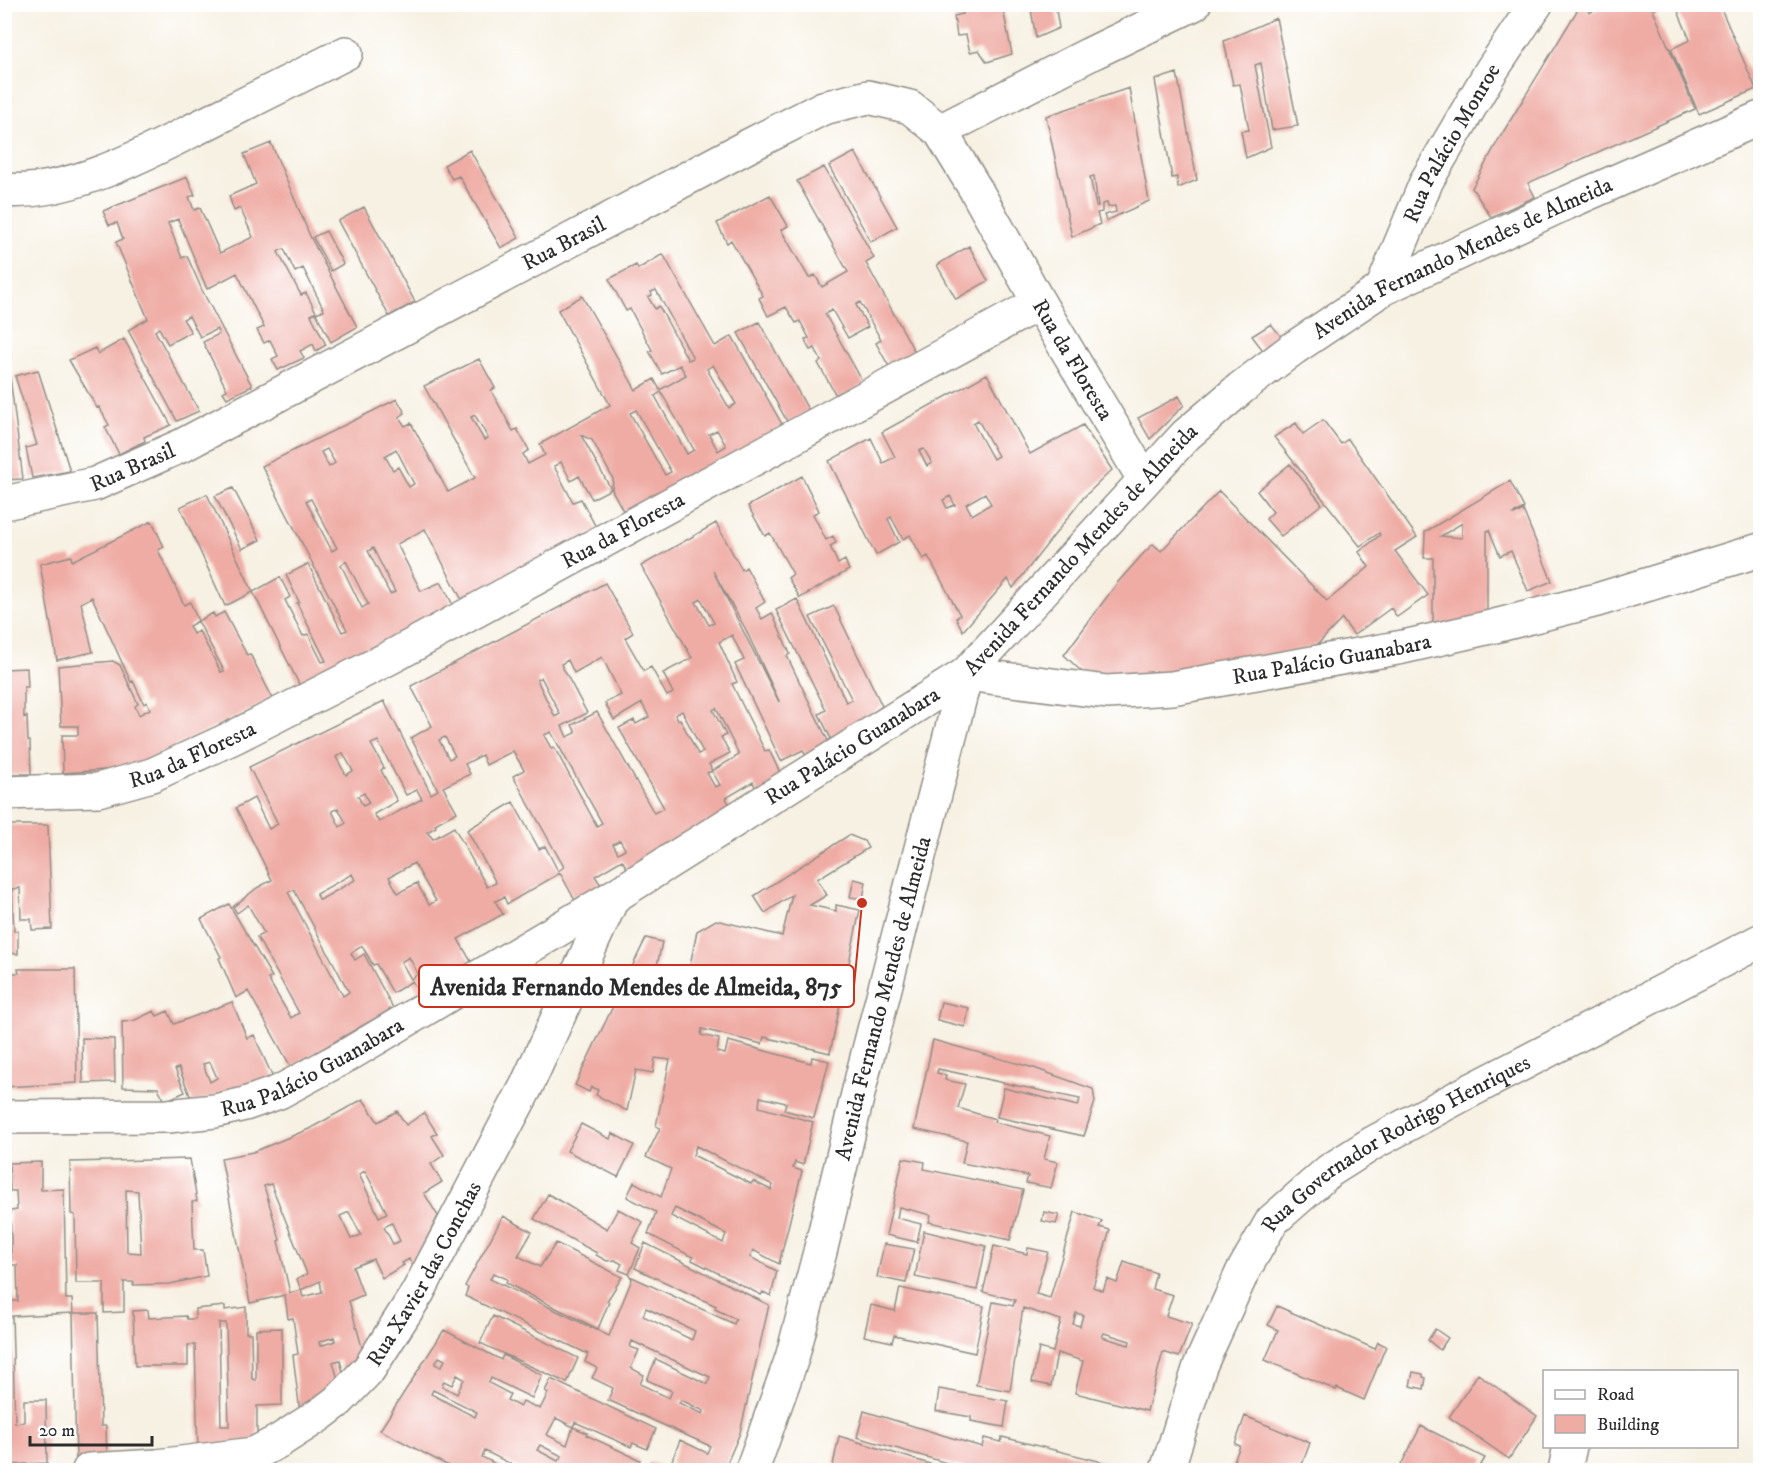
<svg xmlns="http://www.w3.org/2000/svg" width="1765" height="1475" font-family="'IM FELL DW Pica',serif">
<rect width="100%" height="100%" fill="#fff"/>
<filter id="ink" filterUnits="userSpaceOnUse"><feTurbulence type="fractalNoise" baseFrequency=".0167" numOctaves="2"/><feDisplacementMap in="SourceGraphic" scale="12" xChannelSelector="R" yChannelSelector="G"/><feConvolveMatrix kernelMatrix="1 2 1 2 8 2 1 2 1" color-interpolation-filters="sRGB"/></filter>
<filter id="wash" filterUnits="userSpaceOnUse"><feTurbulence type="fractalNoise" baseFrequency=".008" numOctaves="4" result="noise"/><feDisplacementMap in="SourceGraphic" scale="24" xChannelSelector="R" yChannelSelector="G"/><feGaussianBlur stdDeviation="1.35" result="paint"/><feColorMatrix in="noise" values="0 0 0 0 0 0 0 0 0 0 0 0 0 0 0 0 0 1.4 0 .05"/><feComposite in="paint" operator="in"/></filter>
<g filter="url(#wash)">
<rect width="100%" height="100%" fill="#f7f1e3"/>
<g id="blocks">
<path fill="#efaca4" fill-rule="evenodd" d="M976,4H1002L1012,54L987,62L979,50L970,52L966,35L957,36L954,16L963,14L961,8L976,6Z
M1030,4H1055L1059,28L1036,38Z
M1581,4H1585L1589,13L1608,4H1666L1653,10L1695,109L1528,183L1535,197L1491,217L1472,188L1499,139Z
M1675,4H1719L1756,89L1699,114L1671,49L1690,40Z
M1276,18L1298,126L1272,130L1261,63L1255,65L1271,147L1246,158L1241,131L1249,130L1240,84L1233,85L1224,41Z
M1177,73L1197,180L1178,188L1177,177L1172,178L1155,80Z
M1129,88L1149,201L1106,221L1104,215L1116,212L1115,206L1108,207L1107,203L1102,204V212L1097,213L1100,224L1072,237L1046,116ZM1094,176L1098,206H1096L1090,177Z
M271,143L310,236L357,327L331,342L316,313L324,310L303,268L295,272L284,249L281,250L278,252L301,295L306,293L316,312L311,315L326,345L316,351L313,344L300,351L304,358L278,370L272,359L278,356L270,340L264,343L257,330L264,327L237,273L207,289L178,219L168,223L182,258L187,256L202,290L252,386L227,398L223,392L227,390L203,342L219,334L217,329L200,337L189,316L183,319L191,332L168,344L159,328L155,331L199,411L177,421L128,330L148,319L116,242L123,239L117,223L109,225L103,211L187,177L195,195L189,197L194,210L200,208L220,253L253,237L240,208L234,211L229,196L256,184L244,154Z
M470,150L519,238L501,248L459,176L452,179L444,165Z
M855,152L897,227L871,242L829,166Z
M824,167L874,258L866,263L917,356L891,370L876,343L881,340L860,302L856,305L868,327L848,338L832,310L825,314L864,384L838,399L818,363L821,361L815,348L810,350L807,345L805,339L809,338L800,321L796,323L786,307L768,316L759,298L763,296L731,240L727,243L717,223L770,195L788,226L781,230L809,278L815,275L822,287L848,272L797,181Z
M364,207L415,302L389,316L338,221Z
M326,231L343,264L331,271L313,237Z
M969,246L988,281L956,299L937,265Z
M663,254L715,346L732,336L783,426L626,516L612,490L613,479L592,440L581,435L611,489L592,499L579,476L571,481L561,462L554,466L573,502L581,499L598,531L464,604L425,529L397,544L421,591L441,582L455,609L300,686L253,592L280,577L290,597L285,600L303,636L308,634L322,662L326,661L297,603L299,602L286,575L308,564L342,632L347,630L262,466L397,399L405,413L399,417L405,426L411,423L448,492L475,478L424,386L479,359L495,388L491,390L513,431L517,429L529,450L523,454L528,464L545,455L540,444L610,405L558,310L582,296L636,390L654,379L660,390L686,375L680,365L662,374L649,351L652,350L630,309L626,311L609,279L636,265L638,269ZM656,290L693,358L688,360L659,306L655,309L648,297L652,295L651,292ZM713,365L736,404L729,408L707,369ZM661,392L694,450L687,454L655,396ZM636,410L671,472L665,475L630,413ZM475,415L488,438L484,440L471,417ZM717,430L726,446L718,451L709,434ZM327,449L335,463L329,467L321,452ZM396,449L414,484L409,487L398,467L393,470L385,456ZM311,499L337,548L332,551L306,501ZM373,548L395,592L390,594L368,551ZM346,561L368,604L362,608L341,565Z
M759,322L809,411L788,423L738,333Z
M1271,324L1284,340L1265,353L1252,336Z
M124,339L171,425L144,437L145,441L119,454L105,427L109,425L99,407L97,408L69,360L95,348L98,354Z
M38,370L70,471L32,478L26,448L37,445L15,376Z
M987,374L1030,454L1083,425L1112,470L1084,497L1013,588L1008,579L963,631L956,618L960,615L928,556L923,559L910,535L903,539L891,517L888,519L899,542L876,555L829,461L871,438L883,463L895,457L882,432ZM978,420L998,456L993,459L973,423ZM924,449L932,463L927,466L919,451ZM985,493L991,504L972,515L966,504ZM950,496L955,505L947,508L943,500Z
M4,377H10L23,479L4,480Z
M1179,396L1184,405L1150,439L1138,418Z
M1323,420L1341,444L1348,439L1417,537L1395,551L1428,595L1397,617L1391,608L1354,635L1342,619L1318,644L1306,649L1100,689L1064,655L1118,582L1143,554L1153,544L1161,551L1219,491L1327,601L1369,567L1359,552L1380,535L1379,533L1360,546L1274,437L1296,423L1303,434Z
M1290,464L1322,504L1281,536L1266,519L1273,512L1257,491Z
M802,476L819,511L813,514L826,540L833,536L836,543L830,546L838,564L845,560L849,570L800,598L788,578L793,574L770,533L765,536L748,506Z
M1510,481L1524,508L1513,514L1514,515L1523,510L1552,581L1528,591L1511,551L1500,556L1489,530L1487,531V620L1433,633V558H1424L1425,532ZM1462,523V538L1441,536Z
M233,488L260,540L242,549L215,496Z
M207,494L253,592L225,606L180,507Z
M152,521L164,547L158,550L184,605L190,602L198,621L213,613L215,617L224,612L247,655L250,654L273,699L132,768L63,773L62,735H78V726H61L58,666L113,661L120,665L138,704L135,706L139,715L150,709L147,702L144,704L133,681L131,682L92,597L81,603L93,652L57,660L40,564L71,556L72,561ZM198,621L224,671L221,672L199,631L193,634L189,626Z
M716,523L742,570L746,567L765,602L756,608L762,619L772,613L790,654L787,656L830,745L808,761L803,750L781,761L735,664L744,660L732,635L719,642L737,682L732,684L765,751L769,750L783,779L758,794L753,782L726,798L732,810L629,872L622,860L595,876L603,888L577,904L560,873L507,904L504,897L495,901L503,914L458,939L472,963L419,993L412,981L393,993L376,964L373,965L362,946L351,953L355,960L364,954L393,1008L291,1067L248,991L236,998L219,958L221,957L201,919L229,904L272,977L268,979L291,1018L299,1013L257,937L264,933L248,905L237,913L233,907L257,888L272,880L236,808L254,798L269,829L278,824L249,767L384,701L431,794L438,790L411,738L432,726L411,686L605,583L633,633L625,638L644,671L651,667L667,696L673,693L663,673L692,658L641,566ZM713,571L745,628L779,701V702ZM701,599L714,623L709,625L696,602ZM602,657L621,695L605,703L614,720L642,703L649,717L636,724L634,720L619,728L664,808L654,813L597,712L572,725L576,733L567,737L562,726L587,713L561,664L568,660L574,673ZM541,677L560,714L555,717L537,680ZM716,708L739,755L712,771L720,785L715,787L707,773L712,771L709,764L730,753L721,737L726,735L713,710ZM682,711L703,752L698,754L680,719L678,720L675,715ZM551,732L602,823L597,826L554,747L551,748L544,735ZM445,737L455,756L449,759L439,740ZM378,741L406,795L417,790L422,799L379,822L374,814L397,801L381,770L384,768L371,744ZM513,751L524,770L513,776L564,867L558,871L545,846L539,849L513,802L467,830L496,883L487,887L454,827L433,839L427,832L436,827L435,824L457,812L443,787L470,774L465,764L482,755L486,765ZM343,753L353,771L346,775L336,757ZM364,793L369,803L363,806L358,796ZM338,808L346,823L340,827L332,811ZM620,840L625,849L618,853L613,844ZM414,863L436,901L429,905L417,883L398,893L389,877ZM352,874L355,880L320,900L316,894ZM294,890L349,992L343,996L288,892ZM409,957L418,974L411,979L401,962Z
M797,599L846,702L852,700L810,617L834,606L882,706L833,743L819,714L826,710L776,610Z
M27,668L28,687H24V717L27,716L28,741H30L31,774H4V669Z
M4,825H48L52,929L32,930L31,919H21L20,888L12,889L14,931H18V954L9,953V973H19L18,969H75L77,1083L4,1087Z
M849,835L864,841L868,848L817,879L827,895L810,905L836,911V905L860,910L830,1053L764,1037L762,1044L702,1029L701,1035L719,1039L717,1052L725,1054L728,1041L811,1063L812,1057L829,1061L814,1118L784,1110L786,1103L760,1097L759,1107L813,1122L803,1165L795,1162L793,1168L802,1171L779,1264L753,1250L750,1257L777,1271L771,1296L763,1292L761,1295L692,1260L693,1257L648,1234L656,1212L627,1197L634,1182L661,1197L671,1169L646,1157L660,1128L656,1126L670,1060L655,1058L653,1073L636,1070L627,1111L596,1095L598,1090L591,1087L589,1092L575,1085L646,938L662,942L656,971L681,977L678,993L684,995L697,931L716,920L782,936L792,895L765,913L754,896ZM741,976L752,979L750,986L740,983ZM772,983L809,993L808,999L770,990ZM696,1146L773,1185L771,1190L753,1181L751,1184L693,1155ZM675,1208L726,1234L723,1243L671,1216Z
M854,879L866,882L863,899L850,897Z
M232,1002L247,1038L254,1035L273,1078L193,1103L179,1068L175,1069L185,1092L165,1101L158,1088L123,1087L122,1022L133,1021L154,1011L157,1016L168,1011L174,1024ZM210,1062L217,1078L210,1082L203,1064Z
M941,1002L969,1008L965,1027L937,1020Z
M82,1038L114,1039L115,1082L83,1083Z
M933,1040L1034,1068L1093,1089L1095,1102L1084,1136L997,1117L1004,1088L1078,1106L1080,1099L938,1069L937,1073L946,1075L945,1080L965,1084L958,1108L995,1119L994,1122L1050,1136L1044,1159L1058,1162L1051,1188L1026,1183L1028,1176L962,1163L967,1141L914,1129Z
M363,1099L378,1122L397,1111L406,1125L424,1113L437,1133L432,1136L444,1155L431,1164L442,1182L424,1193L438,1216L413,1266L409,1259L402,1263L404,1265L382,1278L373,1259L353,1267L363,1295L349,1301L364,1354L345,1381L340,1360L333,1362L340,1387L301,1421L293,1355L298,1354L293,1318L288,1319L285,1295L250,1303L221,1158L253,1152L309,1129ZM365,1171L387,1213L379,1217L359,1174ZM271,1184L307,1274L297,1279L301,1290L320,1281L322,1292L303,1297L301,1290L290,1293L278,1241L280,1240L264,1186ZM349,1212L361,1235L351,1239L340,1216ZM392,1223L400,1241L393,1244L384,1227ZM334,1337L335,1341L320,1346L319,1342Z
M581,1124L610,1139L612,1133L634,1145L618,1177L567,1151Z
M903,1158L925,1162L924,1169L1023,1190L1010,1240L929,1222L931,1215L899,1207L897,1218L921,1224L917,1242L886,1235Z
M190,1159L197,1201L192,1202L194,1250H203L207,1276L170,1284L133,1285L134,1282H124V1312L104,1313V1283H76L75,1215L71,1214L70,1162ZM126,1190L138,1191L141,1253L127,1252Z
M41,1162V1190L64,1189L66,1299H72L73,1313L12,1316L15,1423L24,1422V1400H46L47,1463L4,1465V1272H12V1301H18L17,1265H11V1238L10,1211L17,1210L16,1191H10L9,1163Z
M548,1194L607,1229L618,1209L643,1222L632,1243L640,1248L629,1274L619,1270L622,1264L615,1260L607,1261L596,1255L597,1253L534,1219Z
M1044,1212L1059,1215L1056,1224L1042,1221Z
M1075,1212L1102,1221L1099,1227L1110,1230L1093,1287L1103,1291L1107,1279L1117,1283L1124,1262L1156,1273L1152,1289L1173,1295L1166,1316L1192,1324L1179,1357L1163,1352L1147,1411L1075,1393L1083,1361L1057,1353L1051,1386L1032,1382L1039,1348L1053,1352L1061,1320L1023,1308L1010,1391L976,1385L993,1302L1013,1306L1015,1300L983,1292L994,1246L1027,1254L1028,1248L1048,1252L1036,1294L1050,1298ZM1076,1313L1083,1315L1080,1326L1073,1324ZM1104,1333L1130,1341L1129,1345L1102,1337Z
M503,1216L532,1232L518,1256L540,1267L556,1243L622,1277L607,1301L609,1302L598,1329L506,1283L507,1279L494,1273L490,1279L609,1336L632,1279L630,1276L734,1324L736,1319L715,1309L716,1306L635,1268L645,1243L769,1305L740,1433L724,1470H688L671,1463L680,1440L707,1453L710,1446L608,1400L613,1388L592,1378L597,1368L585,1362L588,1354L465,1296L468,1288L465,1286ZM646,1308L695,1331L692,1340L643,1316ZM632,1341L710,1377L707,1384L656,1359L647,1380L672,1391L669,1398L640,1384L644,1375L631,1368L639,1350L630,1347ZM681,1400L704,1411L703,1414L679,1403Z
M924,1231L986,1246L977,1290L915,1277Z
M884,1244L914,1249L906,1283L877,1277Z
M900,1288L984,1306L975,1353L894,1335L892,1342L864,1336L871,1305L895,1311Z
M225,1306V1310L246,1307V1333H251L252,1379L256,1380V1329L282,1328V1405L257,1406V1448L198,1454L195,1345H188V1366H135L133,1311L148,1310L149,1318L186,1316L187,1319H195V1309ZM219,1323H226L229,1426H221Z
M1277,1306L1375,1349L1378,1342L1386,1346L1364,1400L1337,1388L1336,1390L1265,1360L1278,1330L1268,1325Z
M73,1313H98L101,1426H106L107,1460L76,1462Z
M493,1316L578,1358L567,1383L480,1343Z
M1435,1329L1448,1338L1440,1350L1428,1340Z
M444,1330L501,1360L503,1355L542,1375L532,1398L491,1378L489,1383L510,1394L507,1400L520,1407L523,1401L540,1409L548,1393L545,1391L551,1379L656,1429L647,1449L633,1443L631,1447L575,1422L573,1427L556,1418L547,1435L567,1445L573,1427L587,1433L586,1435L640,1460L636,1470H523L485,1451L482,1457L507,1470H456L380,1430ZM439,1357L445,1360L441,1367L435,1364ZM457,1375L464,1379L457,1394L442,1386L444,1381L452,1385ZM433,1390L477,1412L475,1417L431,1394ZM540,1445L562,1456L558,1461L537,1450Z
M1413,1372L1423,1374V1377L1426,1378L1424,1389L1410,1386Z
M1478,1374L1537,1416L1509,1459L1449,1417Z
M939,1389L1008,1401L1004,1427L971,1421V1417L936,1411Z
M864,1411L982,1447L984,1438L1001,1442L1002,1437L1111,1464L1109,1470H1012L995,1466L993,1470H971L857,1437Z
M1245,1416L1310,1443L1300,1470H1230L1240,1446L1235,1444Z
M1421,1426L1485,1458L1478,1470H1412L1401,1465Z
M839,1436L949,1470H832Z
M650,1462L656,1464L669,1470H647Z"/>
</g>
</g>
<g filter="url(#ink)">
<use href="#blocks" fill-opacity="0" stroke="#918e87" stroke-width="1.5"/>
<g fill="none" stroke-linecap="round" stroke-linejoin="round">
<defs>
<g id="minor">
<path d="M940,131L1088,55L1194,4"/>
<path d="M4,190C71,196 152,150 211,121C256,98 301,76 346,53"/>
<path id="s1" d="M1382,289L1427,180L1491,71L1536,4"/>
<path id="s2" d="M4,503L95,484L183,445L750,145L823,108L868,97L910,107L940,131L976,190L1039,303L1144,479"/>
<path id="s3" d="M4,793L98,790L152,775L234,737L391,657L1039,303"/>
<path id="s4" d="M4,1117L168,1116L215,1111L245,1104L279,1092L351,1053L613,897L966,674L1107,692L1172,688L1403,647L1495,626L1597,600L1760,550"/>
<path id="s5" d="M89,1470L157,1466L254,1454L279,1441L321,1414L338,1401L369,1369L418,1292L526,1087L613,897"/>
<path id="s6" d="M752,1470L792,1358L820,1252L863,1073L966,674L1186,435L1241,388L1294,348L1382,289L1555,208L1760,118"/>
<path id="s7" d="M1167,1470L1200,1366L1242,1273L1272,1221L1329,1171L1373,1143L1460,1096L1760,941"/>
<path d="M1565,1470L1570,1446"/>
</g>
</defs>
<use href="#minor" stroke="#918e87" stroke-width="36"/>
<use href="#minor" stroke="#fff" stroke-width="33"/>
</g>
</g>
<g text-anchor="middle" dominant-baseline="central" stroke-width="4.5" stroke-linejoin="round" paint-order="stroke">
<g font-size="22" fill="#2b2b2b" stroke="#fff">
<text stroke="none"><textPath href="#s1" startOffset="162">Rua Palácio Monroe</textPath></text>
<text stroke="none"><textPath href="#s2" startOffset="620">Rua Brasil</textPath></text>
<text stroke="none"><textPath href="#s6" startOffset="1480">Avenida Fernando Mendes de Almeida</textPath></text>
<text stroke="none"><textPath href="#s2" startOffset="1305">Rua da Floresta</textPath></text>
<text stroke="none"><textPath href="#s2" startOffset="134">Rua Brasil</textPath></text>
<text stroke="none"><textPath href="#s3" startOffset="681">Rua da Floresta</textPath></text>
<text stroke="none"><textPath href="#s6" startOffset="994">Avenida Fernando Mendes de Almeida</textPath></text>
<text stroke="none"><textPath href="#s4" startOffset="1452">Rua Palácio Guanabara</textPath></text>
<text stroke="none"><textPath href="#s4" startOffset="948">Rua Palácio Guanabara</textPath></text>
<text stroke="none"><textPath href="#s3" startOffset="195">Rua da Floresta</textPath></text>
<text stroke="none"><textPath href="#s6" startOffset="490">Avenida Fernando Mendes de Almeida</textPath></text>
<text stroke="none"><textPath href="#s4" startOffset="318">Rua Palácio Guanabara</textPath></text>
<text stroke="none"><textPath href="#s7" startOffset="418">Rua Governador Rodrigo Henriques</textPath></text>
<text stroke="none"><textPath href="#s5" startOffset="420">Rua Xavier das Conchas</textPath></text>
</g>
</g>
<path fill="none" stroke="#c8321e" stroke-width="2" d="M862 903L854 986"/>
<circle fill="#c8321e" stroke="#fff" stroke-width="2" cx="862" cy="903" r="6"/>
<rect fill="#fff" stroke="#c8321e" stroke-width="2" x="419" y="965" width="435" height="42" rx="6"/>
<g font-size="24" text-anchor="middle" font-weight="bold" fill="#2b2b2b">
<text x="636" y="995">Avenida Fernando Mendes de Almeida, 875</text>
</g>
<rect width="1765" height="1475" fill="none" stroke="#fff" stroke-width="24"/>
<rect x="1543" y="1370" width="195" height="78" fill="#ffffff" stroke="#aaaaaa" stroke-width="1.5"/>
<rect x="1555" y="1390" width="30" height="9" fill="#ffffff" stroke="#aaaaaa" stroke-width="1.5"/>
<text x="1597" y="1400" font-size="18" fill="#2b2b2b">Road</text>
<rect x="1555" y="1415" width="30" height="18" fill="#efaca4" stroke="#aaaaaa" stroke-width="1.5"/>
<text x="1597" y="1430" font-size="18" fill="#2b2b2b">Building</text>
<path d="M30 1436v9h122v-9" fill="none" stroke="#2b2b2b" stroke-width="3"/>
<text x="39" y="1436" font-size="18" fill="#2b2b2b" stroke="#ffffff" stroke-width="4.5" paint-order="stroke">20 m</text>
</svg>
